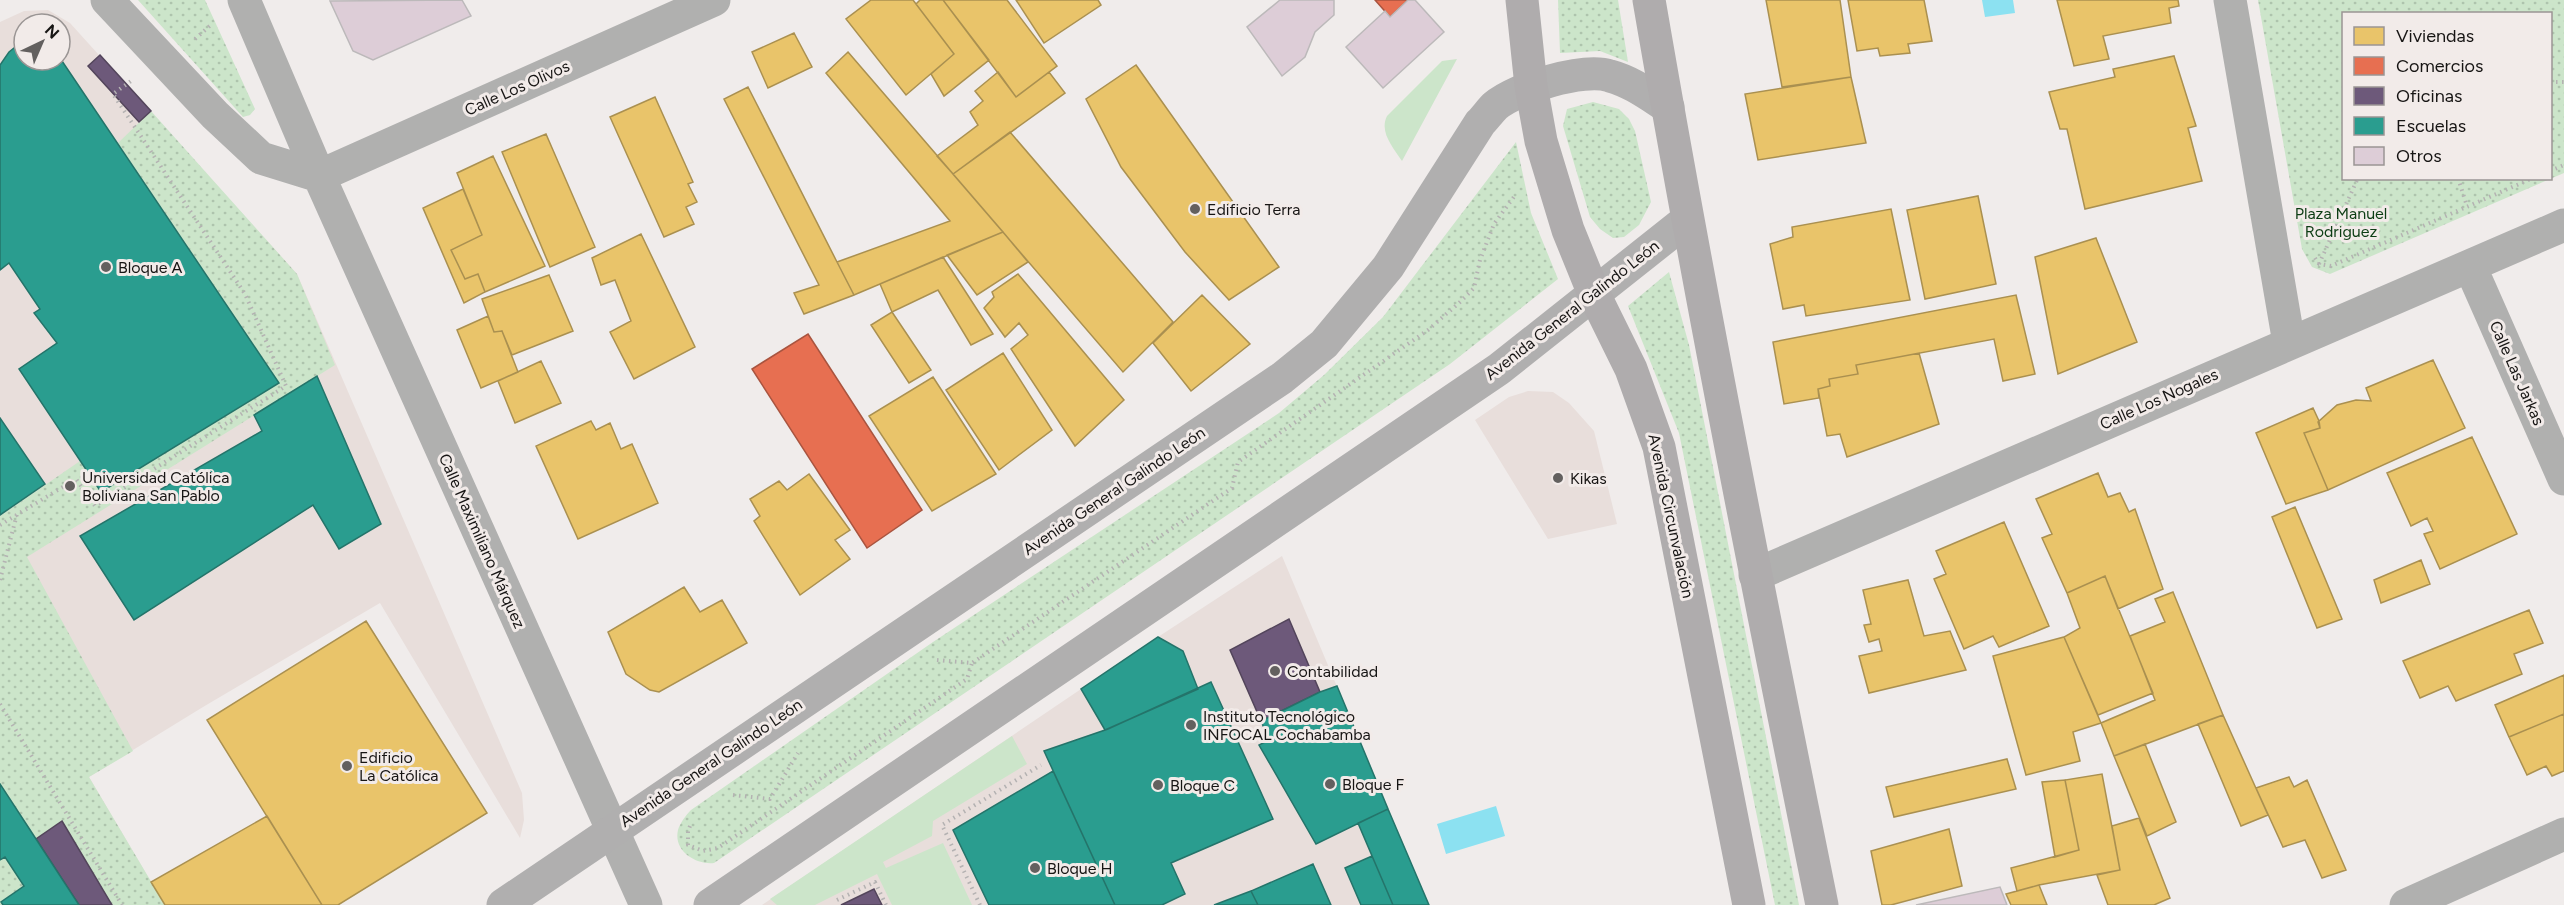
<svg xmlns="http://www.w3.org/2000/svg" width="2564" height="905" font-family="Figtree,sans-serif">
<defs>
<pattern id="grass-dots" width="8" height="8" patternUnits="userSpaceOnUse" patternTransform="scale(1.5)"><rect width="8" height="8" fill="#cce5ca"/><path d="M2 2h.1M6 6h.1" fill="none" stroke="#aec4ad" stroke-width="1.8" stroke-linecap="round"/></pattern>
</defs>
<rect width="100%" height="100%" fill="#f0eceb"/>
<path fill="#e8dedb" fill-rule="evenodd" d="M48,10L70,23L297,274L522,793L524,820L520,838L380,603L203,707L89,777L151,882L0,905V22L24,11ZM24,24H60V60H24Z
M1528,391L1553,392L1569,403L1594,431L1617,524L1548,539L1475,420L1509,397Z
M1282,556L1429,905H762L1158,637Z"/>
<path fill="url(#grass-dots)" fill-rule="evenodd" d="M138,0H205L255,109L250,115L243,117Z
M1558,0H1618L1628,62L1600,51L1560,53Z
M2258,0H2564V173L2330,274L2312,267L2302,249ZM2344,14H2550V178H2344Z
M1593,102L1619,109L1629,119L1635,131L1651,202L1639,225L1624,237L1613,238L1600,229L1590,217L1563,126L1567,109Z
M151,111L297,274L335,365L27,557L133,751L89,777L165,905H0V516L80,461L101,492L279,383L118,143Z
M1516,142L1531,213L1558,279L1450,364L714,863C696,865 673,851 678,830C680,823 686,815 691,810L933,642L1279,413L1324,375L1383,317Z
M1669,272L1689,345L1799,905H1775L1679,433L1628,306Z"/>
<path fill="#cce5ca" d="M1457,59L1402,161C1393,147 1379,132 1387,116L1442,61Z
M1012,736L1027,764L933,821L932,836L883,862L886,868L943,843L972,905H892L877,874L815,905H777L770,899Z"/>
<path fill="#8ce1f1" d="M1982,0H2013L2015,13L1985,17Z
M1496,806L1505,836L1446,854L1437,824Z"/>
<path fill="#e9c46a" stroke="#aa9050" stroke-width="1.5" d="M871,0H913L954,54L906,95L846,19Z
M920,0H943L989,60L944,96L931,74L954,54L916,4Z
M943,0H1007L1057,66L1016,97Z
M1016,0H1098L1101,5L1044,43Z
M1766,0H1840L1851,77L1782,87Z
M1848,0H1924L1932,41L1908,44L1910,53L1880,56L1878,48L1857,51Z
M2057,0H2178L2179,6L2169,8L2171,23L2103,36L2109,59L2074,66Z
M794,33L812,67L768,88L752,52Z
M848,52L1003,232L854,295L837,262L950,221L826,73Z
M2174,56L2196,126L2188,128L2202,181L2085,209L2067,129H2060L2049,92L2115,77L2113,69Z
M1136,65L1279,267L1229,300L1185,252L1121,167L1086,99Z
M998,72L1016,97L1049,72L1065,93L953,174L937,156L978,125L970,112L983,101L975,91Z
M1851,77L1866,143L1758,160L1745,94Z
M748,87L837,262L854,295L804,314L794,293L819,285L724,99Z
M655,97L693,182L688,184L697,202L686,207L694,224L664,237L610,117Z
M1010,132L1173,322L1123,372L953,174Z
M546,134L595,247L550,267L502,152Z
M493,156L545,266L485,292L478,274L465,279L451,250L482,235L457,173Z
M463,189L482,235L451,250L465,279L478,274L485,292L464,303L423,208Z
M1978,196L1996,284L1925,299L1907,210Z
M1891,209L1910,300L1806,316L1804,305L1783,309L1770,244L1793,237L1792,227Z
M1003,232L1028,262L977,295L947,255Z
M641,234L695,347L634,379L610,332L631,321L615,280L601,285L592,258Z
M2096,238L2137,342L2058,374L2035,257Z
M943,257L993,334L971,345L938,290L892,312L880,284Z
M1018,274L1124,400L1075,446L1011,349L1028,335L1019,323L1005,337L984,308L994,297L992,292Z
M549,275L573,331L512,355L502,331L494,332L482,299Z
M1202,295L1250,344L1191,391L1153,343Z
M2016,295L2035,374L2003,381L1994,339L1856,365L1858,374L1829,379L1830,386L1818,389L1819,398L1784,404L1773,342Z
M892,312L931,370L909,383L871,325Z
M488,316L494,332L502,331L518,372L481,388L457,330Z
M1003,353L1052,430L999,470L946,390Z
M1919,353L1939,424L1847,457L1840,434L1827,436L1818,389L1830,386L1829,379L1858,374L1856,365Z
M2433,360L2465,428L2328,490L2304,433L2320,428L2318,422L2337,405L2356,400L2371,401L2366,388Z
M541,361L561,403L515,423L498,381Z
M933,377L996,474L932,511L869,416Z
M2313,408L2319,421L2320,428L2304,433L2328,490L2286,504L2256,433Z
M591,421L596,430L610,423L621,449L632,444L658,503L578,539L536,446Z
M2472,437L2517,534L2440,569L2424,534L2433,531L2427,518L2411,526L2387,473Z
M2098,473L2108,497L2120,493L2129,512L2135,509L2163,589L2118,609L2105,576L2067,593L2042,538L2052,534L2036,499Z
M809,474L850,530L835,540L850,559L800,595L754,521L760,516L750,499L779,481L787,490Z
M2295,507L2342,619L2317,628L2272,517Z
M2004,522L2049,626L1999,647L1993,636L1964,649L1934,579L1946,574L1936,551Z
M2421,560L2430,584L2381,603L2374,580Z
M2105,576L2153,693L2098,715L2064,637L2080,628L2067,593Z
M1908,580L1924,636L1950,631L1966,670L1869,693L1859,656L1882,651L1879,639L1869,642L1864,625L1871,624L1863,590Z
M684,587L700,612L722,600L747,643L659,692L650,690L626,674L608,632Z
M2173,592L2223,715L2114,756L2101,723L2155,700L2130,636L2165,622L2155,599Z
M2529,610L2543,643L2514,654L2522,674L2456,701L2448,686L2420,698L2403,661Z
M366,621L487,813L338,905H322L207,720Z
M2064,637L2101,723L2073,732L2080,761L2026,775L1993,656Z
M2564,675V714L2509,737L2495,705Z
M2564,714V771L2552,776L2546,766L2527,775L2509,737Z
M2223,715L2268,815L2241,826L2198,724Z
M2145,744L2176,822L2147,836L2114,756Z
M2007,759L2016,789L1894,817L1886,787Z
M2102,774L2120,870L2039,885L2017,891L2011,868L2079,850L2065,780Z
M2289,777L2294,787L2307,780L2346,870L2322,878L2305,840L2283,847L2256,788Z
M2065,780L2079,850L2055,857L2042,782Z
M267,816L322,905H165L151,882Z
M2139,818L2170,898L2154,905H2108L2097,875L2120,870L2112,826Z
M1949,829L1962,886L1891,905H1882L1871,851Z
M2039,885L2047,905H2011L2006,894Z"/>
<path fill="#e76f51" stroke="#a9543f" stroke-width="1.5" d="M1375,0H1408L1390,17Z
M808,334L922,510L867,548L752,369Z"/>
<path fill="#6d597a" stroke="#53455b" stroke-width="1.5" d="M100,55L151,111L139,122L88,66Z
M1289,619L1320,692L1261,721L1230,650Z
M62,821L112,905H79L36,839Z
M874,889L882,905H841Z"/>
<path fill="#2a9d8f" stroke="#24746a" stroke-width="1.5" d="M24,40V60H60V58L279,383L101,492L19,369L57,343L34,313L40,309L9,263L0,270V65L9,52Z
M317,376L381,524L339,549L313,505L134,620L80,536L262,431L254,415Z
M0,418L45,484L0,515Z
M1158,637L1183,651L1198,689L1105,730L1081,689Z
M1211,682L1273,819L1171,863L1185,894L1162,905H1115L1044,751L1108,729Z
M1337,686L1388,809L1316,844L1259,745L1269,740L1261,721L1320,692Z
M1053,771L1115,905H989L953,830Z
M0,784L36,839L79,905H3L1,902L24,886L5,857L0,860Z
M1388,809L1429,905H1393L1358,823Z
M1372,856L1393,905H1361L1345,868Z
M1313,864L1331,905H1258L1251,891Z
M1251,891L1258,905H1214Z"/>
<path fill="#ddcdd7" stroke="#bcb9ba" stroke-width="1.5" d="M462,0L471,16L373,60L353,51L330,1Z
M1280,0H1334V15L1315,32L1305,57L1282,76L1247,27Z
M1408,0H1415L1444,32L1383,88L1346,47L1385,11L1390,17Z
M2000,887L2007,905H1916Z"/>
<g fill="none" stroke-linecap="round" stroke-linejoin="round">
<path stroke="#b4b2b2" stroke-width="4" stroke-dasharray="1.5 4.5" stroke-linecap="butt" d="M195,39L212,24
M2550,82H2564
M2550,171L2564,165
M2458,178L2467,206
M2315,258L2319,264L2331,266L2533,178
M2319,264L2358,178
M0,525L76,479L95,506L286,386L245,294L113,94L131,81
M0,580L17,514
M937,660L972,663L1232,488L1238,462L1428,330L1460,302L1474,288L1480,260L1494,224L1516,194
M0,704L122,905
M733,795L770,799L798,753
M690,826L688,831V845L703,851L718,848L967,679L972,663
M837,900L875,882L886,905
M980,905L942,825L1041,765"/>
<path stroke="#b0b0af" stroke-width="33" d="M107,0L215,115L261,158L319,176
M244,0L319,176L646,905
M2230,0L2289,343
M319,176L714,0
M2470,266L2564,479
M1755,575L2564,225
M2406,905L2564,834"/>
<path stroke="#b0afaf" stroke-width="33" d="M503,905L1282,378L1324,344L1388,267L1480,123C1485,118 1490,111 1495,106C1516,88 1584,67 1610,76C1632,82 1649,95 1668,107
M710,905L1499,369L1687,220"/>
<path stroke="#afacad" stroke-width="33" d="M1522,0L1531,86L1541,141L1568,230L1594,294L1631,369L1659,447L1749,905
M1649,0C1701,303 1761,604 1822,905"/>
</g>
<g fill="#63605f" stroke="#f2ebe9" stroke-width="2">
<circle cx="1195" cy="209" r="6"/>
<circle cx="106" cy="267" r="6"/>
<circle cx="1558" cy="478" r="6"/>
<circle cx="70" cy="486" r="6"/>
<circle cx="1275" cy="671" r="6"/>
<circle cx="1191" cy="725" r="6"/>
<circle cx="347" cy="766" r="6"/>
<circle cx="1330" cy="784" r="6"/>
<circle cx="1158" cy="785" r="6"/>
<circle cx="1035" cy="868" r="6"/>
</g>
<g text-anchor="middle" dominant-baseline="central" stroke-width="6" stroke-linejoin="round" paint-order="stroke">
<g font-size="16" fill="#171514" stroke="#f2ebe9">
<text transform="translate(517 88) rotate(-24)">Calle Los Olivos</text>
<text transform="translate(1572 310) rotate(-38)">Avenida General Galindo León</text>
<text transform="translate(2517 373) rotate(66)">Calle Las Jarkas</text>
<text transform="translate(2159 399) rotate(-24)">Calle Los Nogales</text>
<text transform="translate(1114 491) rotate(-34)">Avenida General Galindo León</text>
<text transform="translate(1671 516) rotate(78)">Avenida Circunvalación</text>
<text transform="translate(482 541) rotate(66)">Calle Maximiliano Márquez</text>
<text transform="translate(711 763) rotate(-34)">Avenida General Galindo León</text>
</g>
<g font-size="16" fill="#171514" stroke="#f2ebe9" text-anchor="start">
<text x="1207" y="209">Edificio Terra</text>
<text x="118" y="267">Bloque A</text>
<text x="82" y="477">Universidad Católica<tspan x="82" dy="18">Boliviana San Pablo</tspan></text>
<text x="1570" y="478">Kikas</text>
<text x="1287" y="671">Contabilidad</text>
<text x="1203" y="716">Instituto Tecnológico<tspan x="1203" dy="18">INFOCAL Cochabamba</tspan></text>
<text x="359" y="757">Edificio<tspan x="359" dy="18">La Católica</tspan></text>
<text x="1342" y="784">Bloque F</text>
<text x="1170" y="785">Bloque C</text>
<text x="1047" y="868">Bloque H</text>
</g>
<g font-size="16" fill="#0d3d14" stroke="#f2ebe9">
<text x="2341" y="213">Plaza Manuel<tspan x="2341" dy="18">Rodriguez</tspan></text>
</g>
</g>
<rect x="2342" y="12" width="210" height="168" fill="#f2ebe9" stroke="#9a9594" stroke-width="1.5"/>
<rect x="2354" y="27" width="30" height="18" fill="#e9c46a" stroke="#9a9594" stroke-width="1.5"/>
<text x="2396" y="42" font-size="18" fill="#171514">Viviendas</text>
<rect x="2354" y="57" width="30" height="18" fill="#e76f51" stroke="#9a9594" stroke-width="1.5"/>
<text x="2396" y="72" font-size="18" fill="#171514">Comercios</text>
<rect x="2354" y="87" width="30" height="18" fill="#6d597a" stroke="#9a9594" stroke-width="1.5"/>
<text x="2396" y="102" font-size="18" fill="#171514">Oficinas</text>
<rect x="2354" y="117" width="30" height="18" fill="#2a9d8f" stroke="#9a9594" stroke-width="1.5"/>
<text x="2396" y="132" font-size="18" fill="#171514">Escuelas</text>
<rect x="2354" y="147" width="30" height="18" fill="#ddcdd7" stroke="#9a9594" stroke-width="1.5"/>
<text x="2396" y="162" font-size="18" fill="#171514">Otros</text>
<g transform="translate(42 42) rotate(44)"><circle r="28" fill="#f2ebe9" stroke="#9a9594" stroke-width="1.5"/>
<path d="M0-4.5L10 22L0 15L-10 22Z" fill="#63605f"/>
<text y="-9" font-size="16" font-weight="bold" text-anchor="middle" fill="#171514">N</text>
</g>
</svg>
